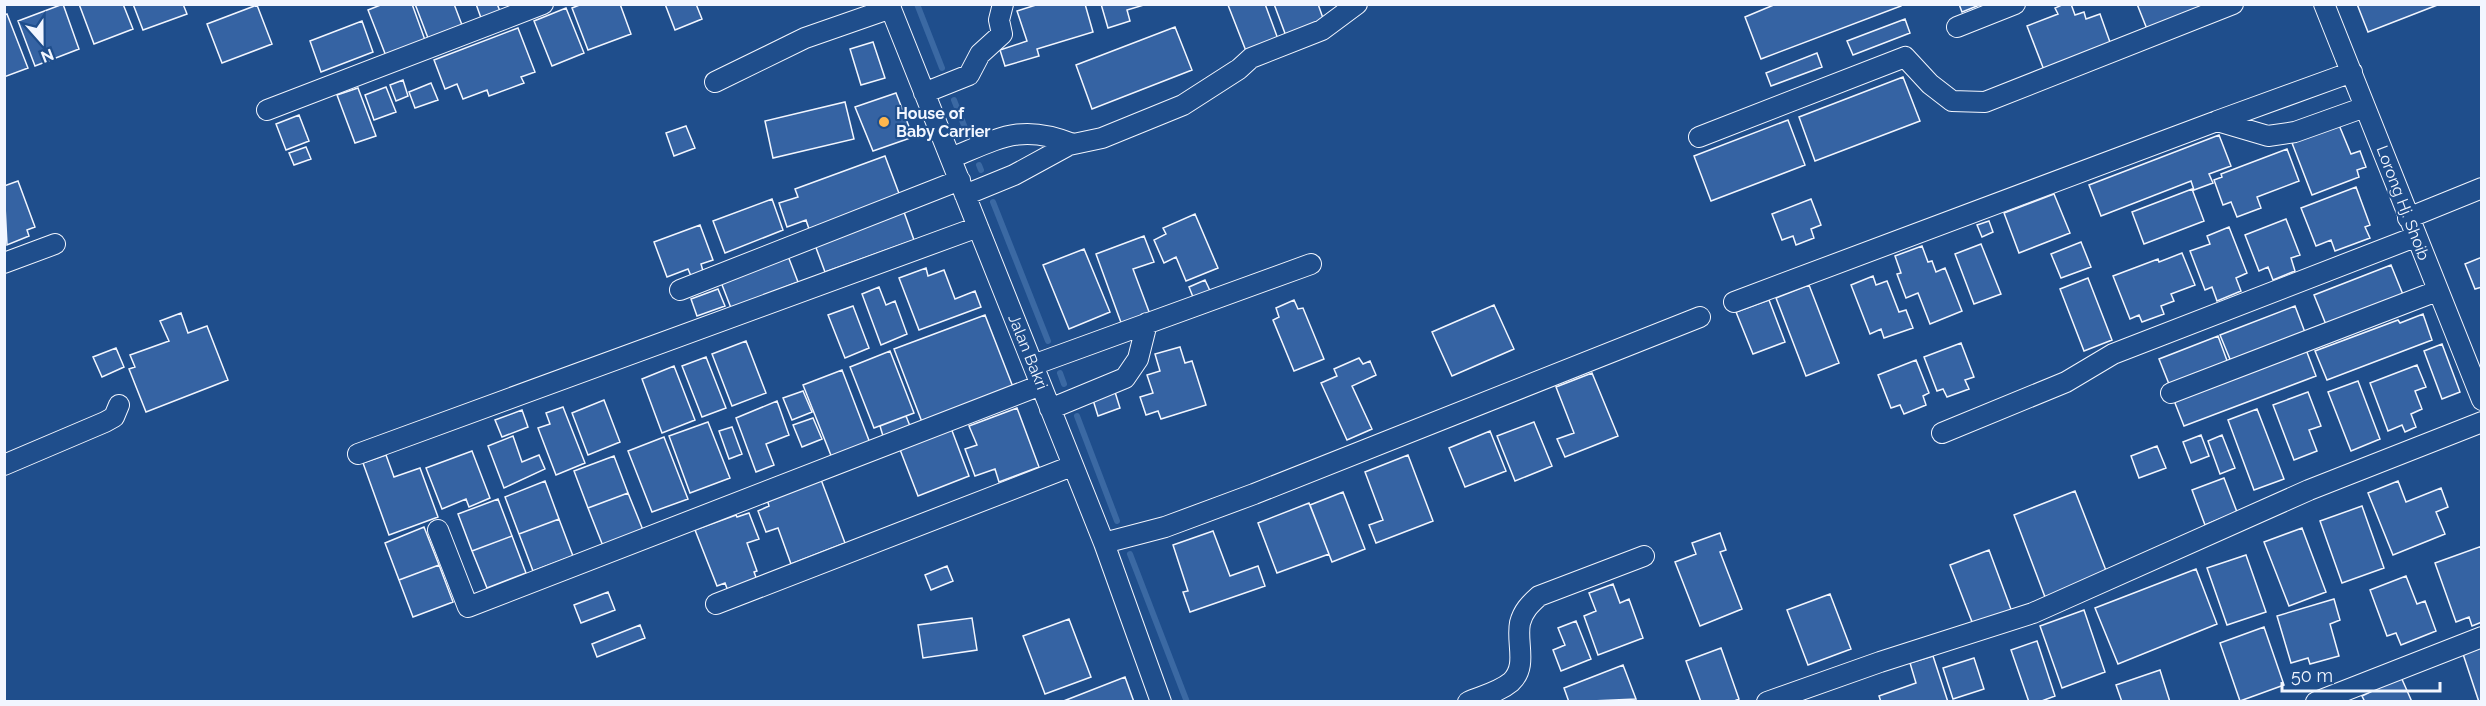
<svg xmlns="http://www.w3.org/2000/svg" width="2486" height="706" font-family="Raleway,sans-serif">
<rect width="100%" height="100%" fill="#1f4e8c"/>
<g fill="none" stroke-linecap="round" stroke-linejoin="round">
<path stroke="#3b69a3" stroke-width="6" d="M917,4L942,68
M954,100L967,133
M979,165L981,170
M993,202L1048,341
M1060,373L1064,384
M1077,416L1117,521
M1130,554L1187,702"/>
</g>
<path fill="#3563a3" stroke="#f2f6ff" stroke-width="1.5" d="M63,4L79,49L35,66L18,21Z
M79,4H123L133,29L94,44Z
M133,4H183L187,14L143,30Z
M383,4H412L425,40L386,56L368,10Z
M415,4H454L462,25L428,38Z
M476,4H497L500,11L481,18Z
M582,4H620L631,34L588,50L572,8Z
M665,4H696L702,19L675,30Z
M1039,4H1085L1093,32L1037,49L1039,56L1005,66L1000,50L1027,41L1017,11Z
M1101,4H1144V5L1127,10L1130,21L1108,28Z
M1265,4L1278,39L1246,51L1228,5Z
M1274,4H1318L1324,21L1286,36Z
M1776,4H1901V6L1761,59L1745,17Z
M1959,4H1982L1962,12Z
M2064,4H2071L2075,15L2084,12L2086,19L2100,14L2111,45L2044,70L2027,26L2058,14L2055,8Z
M2137,4H2210L2147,29Z
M2357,4H2440L2368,32Z
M257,5L272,44L222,63L207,24Z
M566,8L584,53L552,66L534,21Z
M7,14L28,68L4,77V15Z
M1905,19L1910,33L1853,55L1847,41Z
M362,21L373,52L321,72L310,41Z
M1175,27L1192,70L1092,109L1076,65Z
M518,28L535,72L521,77L524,83L489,96L487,90L463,99L457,84L445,89L434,60Z
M873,42L885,78L861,85L850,49Z
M1817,53L1822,67L1771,86L1766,73Z
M1903,77L1920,121L1815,161L1799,117Z
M403,80L408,96L396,101L390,85Z
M431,83L438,100L415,108L409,92Z
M386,87L396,112L374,120L365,95Z
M358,88L376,136L355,143L337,95Z
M896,93L913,137L873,151L855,107Z
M845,102L854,139L773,158L765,121Z
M299,115L309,141L286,150L276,124Z
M1788,120L1805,165L1711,201L1694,156Z
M2339,125L2351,154L2360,151L2366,167L2357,170L2359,177L2312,195L2292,143Z
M686,126L695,148L674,156L666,133Z
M2219,135L2231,166L2209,174L2213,183L2194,190L2191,181L2101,216L2089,185Z
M306,147L311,159L294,165L289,153Z
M2287,149L2299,181L2257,197L2261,208L2237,217L2231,202L2223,205L2214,180L2222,177L2221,174Z
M885,156L900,196L809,229L806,220L787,227L779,203L798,197L795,189Z
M18,181L35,227L27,230L29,236L7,245L4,186Z
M2356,187L2370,225L2365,227L2370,238L2335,251L2331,240L2316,246L2301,208Z
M2192,189L2204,221L2144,244L2132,212Z
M2054,194L2070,233L2019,253L2004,213Z
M772,199L783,230L725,253L713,221Z
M1811,199L1821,225L1811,229L1814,238L1796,245L1793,236L1782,240L1772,214Z
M904,212L914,240L825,272L815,245Z
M1195,214L1218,268L1186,281L1176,257L1164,263L1154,240L1166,234L1163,228Z
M2286,219L2300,255L2291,258L2295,271L2273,280L2268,267L2259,271L2245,235Z
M1989,221L1993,232L1982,237L1977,225Z
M700,225L713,260L701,264L703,271L691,276L688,269L667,277L654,242Z
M2229,227L2247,273L2236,278L2241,291L2217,301L2212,287L2205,290L2190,251L2210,244L2207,236Z
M1144,236L1154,262L1133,269L1151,317L1123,328L1096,254Z
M2081,242L2091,267L2061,278L2051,254Z
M1981,244L2001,294L1974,304L1955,254Z
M1922,246L1928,262L1932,261L1936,272L1945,268L1962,311L1930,324L1918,293L1906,298L1897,274L1901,273L1895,256Z
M1084,249L1110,312L1069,329L1043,265Z
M2182,253L2195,285L2171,294L2174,301L2161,306L2164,314L2142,322L2139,315L2130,319L2113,276L2158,259L2159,262Z
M788,256L798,282L731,308L719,277Z
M2482,257V287L2475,289L2465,264Z
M2391,265L2404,297L2327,327L2314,295Z
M926,268L928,276L944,270L955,299L975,291L981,307L919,330L899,278Z
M1873,276L1876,285L1887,281L1899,312L1906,310L1913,328L1884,338L1881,329L1870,334L1851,285Z
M2088,278L2112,340L2084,351L2060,289Z
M1205,280L1212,295L1195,302L1189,287Z
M1809,285L1839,363L1806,376L1776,298Z
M879,287L886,305L895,301L907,334L881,345L862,294Z
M718,289L725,306L697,316L691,299Z
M1294,300L1298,309L1303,308L1324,359L1294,371L1273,320L1279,317L1276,308Z
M1769,300L1785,342L1753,354L1736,312Z
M1494,305L1514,349L1452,376L1432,332Z
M853,306L869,348L845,358L828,315Z
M2295,306L2306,335L2232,364L2220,335Z
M181,313L188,333L207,326L228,380L146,412L129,369L135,367L130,355L169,341L160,321Z
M2423,314L2432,340L2327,380L2315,351L2398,320L2400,323Z
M985,315L1013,387L922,422L894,349Z
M2218,336L2229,366L2171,389L2159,359Z
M746,341L766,393L732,406L712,354Z
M1961,343L1974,377L1965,380L1969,389L1947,397L1943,389L1937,391L1924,357Z
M2442,344L2460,392L2442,399L2424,351Z
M1180,347L1185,363L1192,361L1206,405L1161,419L1158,411L1146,415L1140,397L1153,393L1147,375L1160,371L1155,354Z
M2305,347L2316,376L2184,426L2173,398Z
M116,348L124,367L102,377L93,357Z
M890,351L914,413L874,428L850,367Z
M706,357L726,408L702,417L682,366Z
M1359,358L1363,364L1370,361L1376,375L1352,386L1372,429L1347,440L1321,383L1337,376L1334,369Z
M1916,360L1929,393L1923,396L1926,405L1904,414L1900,405L1891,408L1878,375Z
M2417,365L2426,387L2415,391L2422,409L2411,414L2416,427L2405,432L2402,425L2388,431L2370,383Z
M674,366L695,420L662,433L642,379Z
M842,370L870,443L832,458L803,385Z
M1592,373L1618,436L1565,457L1557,439L1574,433L1556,387Z
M2358,381L2380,439L2351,451L2328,392Z
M803,391L812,412L792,420L783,398Z
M1115,392L1120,408L1098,416L1093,400Z
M2308,392L2321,426L2309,430L2317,451L2294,460L2273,405Z
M604,400L620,442L588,455L572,413Z
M777,401L789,435L766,444L774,465L756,472L736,418Z
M563,407L585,463L556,475L538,428L550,424L546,413Z
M1017,408L1039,467L999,482L995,469L975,476L965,449L977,445L969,426Z
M2257,409L2284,479L2254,490L2228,420Z
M522,410L528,427L502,437L495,420Z
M906,416L910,426L883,436L880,426Z
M813,418L822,439L802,447L793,425Z
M708,422L730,478L690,493L669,436Z
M1534,422L1552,466L1515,481L1497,436Z
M732,427L742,454L729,459L719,431Z
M951,428L969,476L918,496L899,447Z
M1490,431L1506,471L1465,487L1449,448Z
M2201,435L2209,456L2191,463L2183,442Z
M2222,435L2235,468L2220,474L2208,441Z
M513,436L522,462L539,455L545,469L504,488L488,446Z
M664,437L688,499L652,512L628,451Z
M2157,446L2166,468L2139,478L2131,456Z
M472,451L490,498L469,507L466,499L442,509L426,468Z
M386,455L394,477L420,468L438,517L389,535L363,463Z
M1408,455L1433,521L1376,543L1369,525L1383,520L1365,472Z
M614,456L628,493L588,508L574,471Z
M820,477L845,543L791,564L778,528L766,532L758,511L769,506L767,499Z
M2224,478L2237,512L2205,525L2192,490Z
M545,481L559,519L519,534L505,497Z
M2398,481L2406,502L2441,488L2448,507L2436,512L2445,534L2393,555L2368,493Z
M2075,491L2107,573L2045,597L2014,515Z
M1343,492L1365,549L1332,562L1310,505Z
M628,493L643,530L603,546L588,508Z
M498,499L512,536L472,551L458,514Z
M1309,503L1329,554L1277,573L1258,523Z
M2362,506L2384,568L2342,583L2320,521Z
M749,513L759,539L747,543L757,571L754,572L757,580L728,591L725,583L717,586L695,530L736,515L737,517Z
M559,519L573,556L533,571L519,534Z
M424,527L439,565L399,580L385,543Z
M2302,528L2326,592L2289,606L2264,542Z
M1213,531L1230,576L1258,566L1265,586L1190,612L1183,592L1188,591L1173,545Z
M1720,533L1726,550L1720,552L1742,609L1700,626L1675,562L1696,554L1692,543Z
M512,536L526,573L487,588L472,551Z
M2482,546V622L2472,626L2469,617L2456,622L2435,563Z
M1989,550L2012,612L1974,627L1950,565Z
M2246,555L2266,612L2227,625L2207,568Z
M439,565L453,602L413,617L399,580Z
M947,566L953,581L931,590L925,575Z
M2196,569L2217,624L2118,664L2095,608Z
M2406,576L2417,604L2425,601L2436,631L2401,645L2396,633L2387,636L2370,590Z
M1613,584L1620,603L1629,599L1643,638L1598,655L1584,616L1596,611L1589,593Z
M608,592L615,610L581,623L574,605Z
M1830,594L1851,649L1808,665L1787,610Z
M2334,599L2340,620L2330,624L2339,656L2310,664L2308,658L2291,663L2277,616Z
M2084,610L2105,672L2062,688L2040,626Z
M972,618L977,650L923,658L918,625Z
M1069,619L1091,677L1045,694L1023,636Z
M1576,621L1591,659L1561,671L1553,650L1565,645L1558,628Z
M640,625L645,638L597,657L592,644Z
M2264,627L2284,685L2240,701L2220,643Z
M2037,641L2055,696L2039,702H2029L2011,650Z
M2482,644V702H2479L2462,651Z
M1721,648L1739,699L1732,702H1701L1686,661Z
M1933,656L1948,702H1881L1879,696L1916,683L1910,663Z
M1974,658L1984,689L1953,699L1943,668Z
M1623,665L1636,699L1569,702L1564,688Z
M2160,670L2170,702H2122L2116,685Z
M1125,677L1134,702H1061Z
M2401,677L2412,702H2365L2362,696Z"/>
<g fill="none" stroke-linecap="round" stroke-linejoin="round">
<defs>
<path id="minor" d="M889,4L1104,543L1161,702
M2324,4L2482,400
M1957,27L2015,4
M715,82L805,38L891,8
M924,93L969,75L980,54L1002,34L999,20L1003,4
M267,110L543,4
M2217,121L2352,72
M1699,137L1905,57L1930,84L1952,101L1985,102L2233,4
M951,158C1000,138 1021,123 1073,144
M965,195L1014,175L1069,145L1102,138L1183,105L1239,69L1251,58L1322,30L1357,4
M2408,218L2482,188
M4,263L55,244
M680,290L960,180
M1734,302L2217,121L2268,136L2295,132L2365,107
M1033,365L1311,264
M2171,393L2437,291
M1050,409L1125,378L1138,359L1147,323
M1942,433L2066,382L2113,354L2415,237
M358,454L978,227
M4,465L105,422L114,417L119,405
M438,530L468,607L1041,385
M1104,543L1165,527L1254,494L1700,317
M716,604L1072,466
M1468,702C1482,696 1499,692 1511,682C1528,666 1516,643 1520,623C1523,611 1530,604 1539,596L1644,556
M1767,702L1880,662L2033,613L2309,490L2482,422
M2316,702L2482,637"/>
</defs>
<use href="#minor" stroke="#f2f6ff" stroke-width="22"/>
<use href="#minor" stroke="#1f4e8c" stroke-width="20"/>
</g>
<circle fill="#ffb74d" stroke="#1f4e8c" stroke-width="2" cx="884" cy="122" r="6"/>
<g text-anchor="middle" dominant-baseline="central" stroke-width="4.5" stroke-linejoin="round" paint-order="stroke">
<g font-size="16" font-weight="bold" fill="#f2f6ff" stroke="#1f4e8c" text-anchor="start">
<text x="896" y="113">House of<tspan x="896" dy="18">Baby Carrier</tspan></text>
</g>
<g font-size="16" fill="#f2f6ff" stroke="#1f4e8c">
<text transform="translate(2403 203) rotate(69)">Lorong Hj. Shoib</text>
<text transform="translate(1028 352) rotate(68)">Jalan Bakri</text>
</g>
</g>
<rect width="2486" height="706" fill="none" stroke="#f2f6ff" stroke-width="12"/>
<g transform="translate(42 42) rotate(159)" stroke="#1f4e8c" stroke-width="4.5" paint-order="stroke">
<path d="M0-4.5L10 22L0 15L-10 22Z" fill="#f2f6ff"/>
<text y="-9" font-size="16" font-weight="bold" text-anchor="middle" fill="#f2f6ff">N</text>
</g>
<path d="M2282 682v9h158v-9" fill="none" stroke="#f2f6ff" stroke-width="3"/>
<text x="2291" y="682" font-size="18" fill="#f2f6ff" stroke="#1f4e8c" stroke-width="4.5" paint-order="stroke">50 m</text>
</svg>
